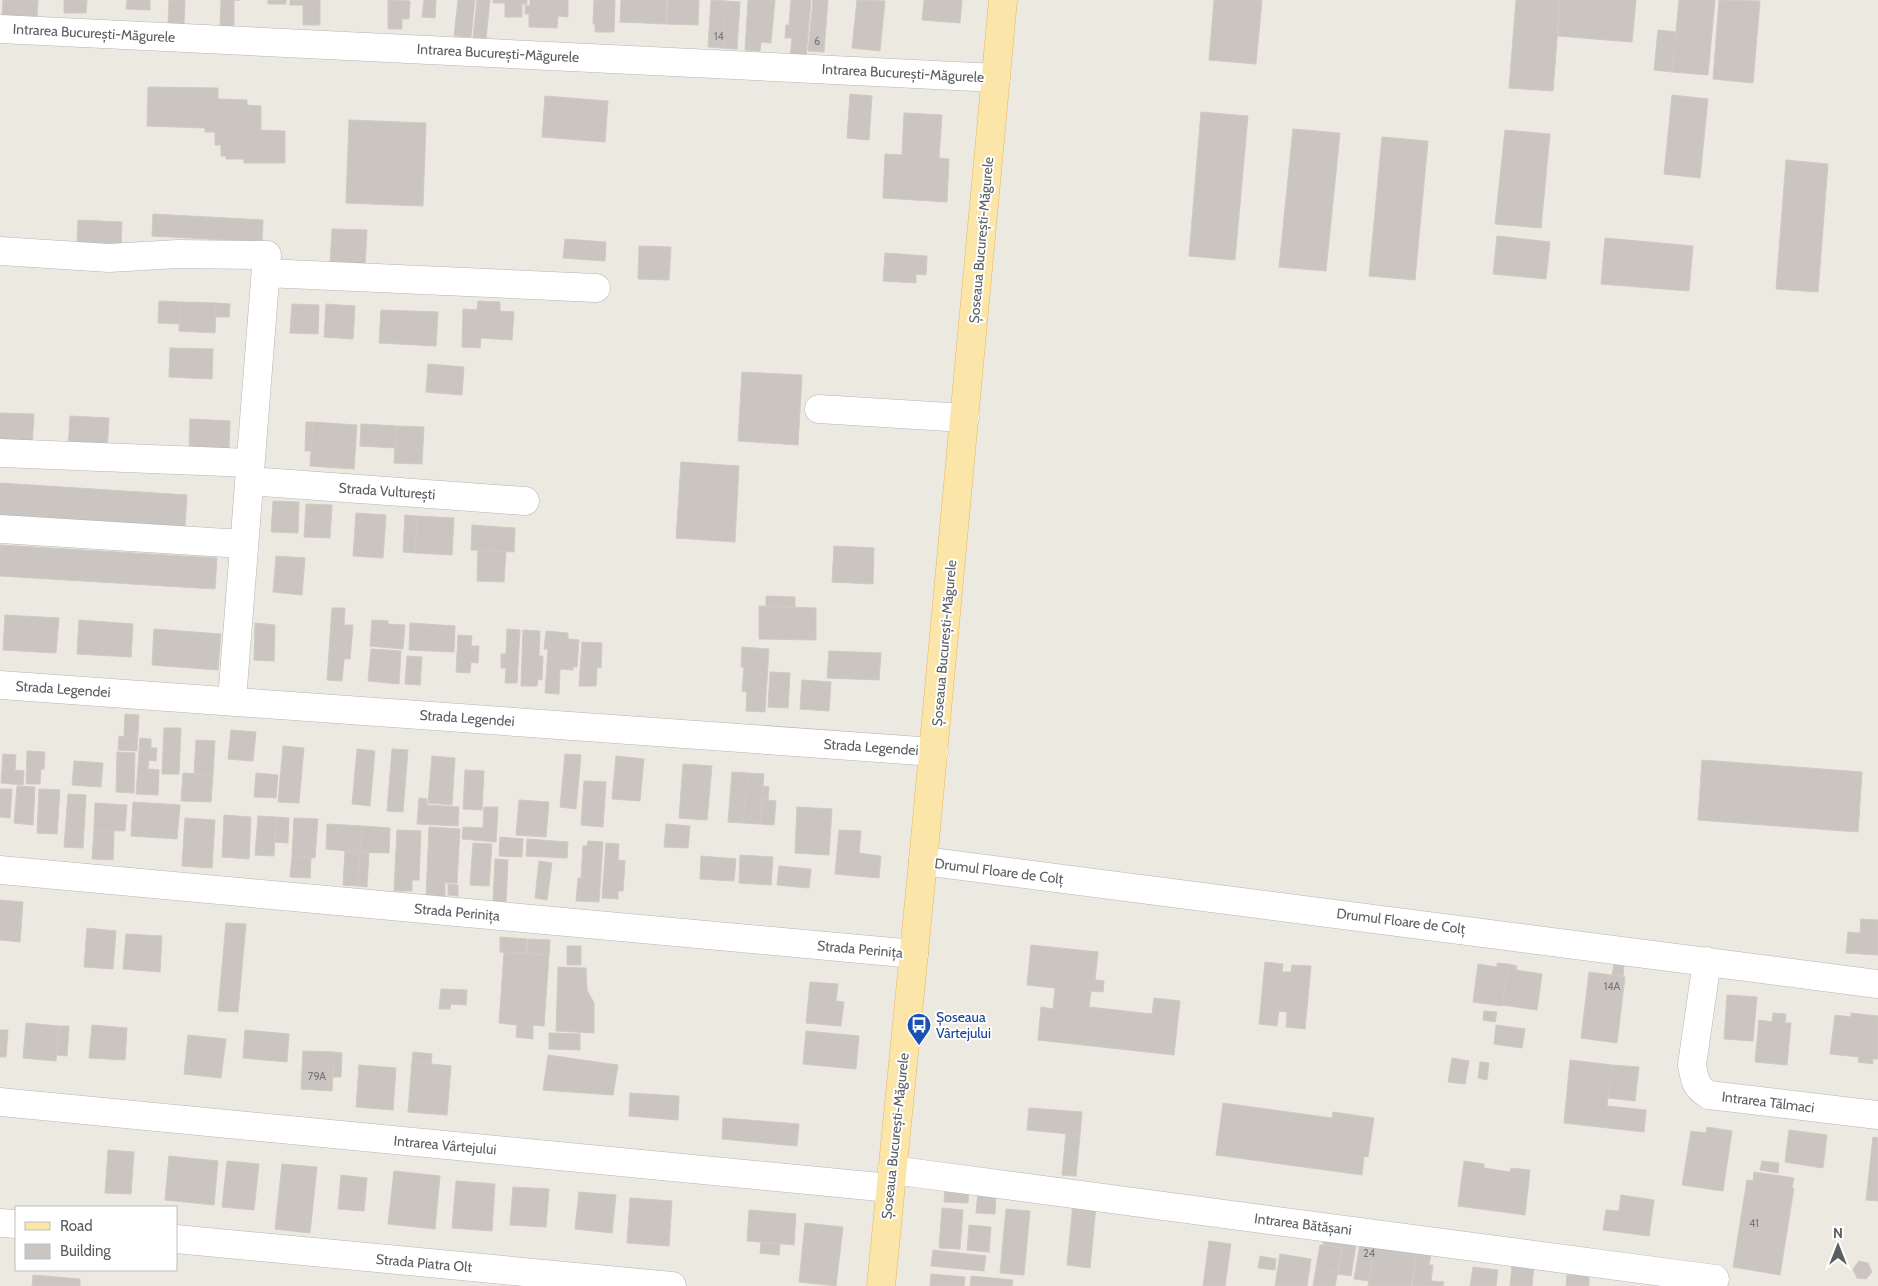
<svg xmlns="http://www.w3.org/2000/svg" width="1878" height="1286" font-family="Cabin,sans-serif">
<rect width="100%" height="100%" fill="#ece9e1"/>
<path fill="#cac5c1" stroke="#d0cac0" d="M3,0H38L37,18L2,16Z
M64,0H87L86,13H64Z
M127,0H150V10L126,9Z
M169,0H185L184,24L168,23Z
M221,0H240H234V26H220Z
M268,0H286V4H268Z
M290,0H320V25H303V5H290Z
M388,0L410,1L409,19H402V29H388Z
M424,0H436L435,18L422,17Z
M458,0H475L471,37L454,36Z
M477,0H490L486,39L473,38Z
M493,0H527V4H522V17H505V3H493Z
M530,0H568V17L558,16L557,28L529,27V14H525V5L530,6Z
M594,0H615L614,32H595V24H593Z
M621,0H667L666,24L620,22Z
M668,0H699L698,25L667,24Z
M711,0L726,1L723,48L708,47Z
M748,0H775L771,43L761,42L760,51L745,50Z
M791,0H811L806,59L790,58L792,38H785L786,25H789Z
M813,0H828L824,52L808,51Z
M857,0L885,1L880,51L852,48Z
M924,0H962L960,23L922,20Z
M1214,0H1262L1256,64L1209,60Z
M1516,0H1560L1553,91L1509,88Z
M1560,0H1636L1632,42L1558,36Z
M1679,0H1715L1708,75L1672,72Z
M1719,0L1760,1L1753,83L1713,79Z
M726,1L740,2L737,49L723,48Z
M1658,30L1676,32L1672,72L1654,70Z
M148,87L218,88V99L247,100V105L261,106V130L285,131V163H244V159H226V156H221V145H215V132H205V128L147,126Z
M850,94L872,96L869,140L847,138Z
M1672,95L1708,99L1700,178L1664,174Z
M545,96L608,101L605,142L542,137Z
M1201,112L1248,116L1235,260L1189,256Z
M904,113L942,115L939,158L949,159L947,202L883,198L885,154L902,155Z
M349,120L426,123L423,206L346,203Z
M1293,129L1340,133L1326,271L1279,267Z
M1505,130L1550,134L1541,228L1495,224Z
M1382,137L1428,141L1415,280L1369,276Z
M1786,160L1828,164L1818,292L1776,289Z
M153,214L263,220L262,242L152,236Z
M78,220L122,222L121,246L77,243Z
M332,229L367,230L365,267L330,266Z
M1497,236L1550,242L1546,279L1493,274Z
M1605,238L1693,246L1689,291L1601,284Z
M565,239L606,242L605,261L563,258Z
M639,246L671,247L669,280L638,279Z
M885,253L927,256L926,275L916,274V283L883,281Z
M159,301L180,302L179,324L158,323Z
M478,301L500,302V311L514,312L512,340L481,338L480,348L462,347L463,309L477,310Z
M180,302L216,303L215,333L179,331Z
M216,303L230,304L229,317H215Z
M292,304L319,305L318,334L290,333Z
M326,304L355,306L353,339L324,337Z
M381,310L438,312L436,346L379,343Z
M170,348L213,349L212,379L169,377Z
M428,364L464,367L462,395L426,392Z
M742,372L802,375L798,445L738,441Z
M0,413L34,414L32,446L0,445Z
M70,416L109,418L107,452L68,450Z
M190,419L230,421L229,450L189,447Z
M306,422H313L311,451H305Z
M313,422L357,425L354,469L310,466Z
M361,424L396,426L395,448L360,446Z
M396,426L424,427L422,464L394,463Z
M681,462L739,466L735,542L676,538Z
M0,483L187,495L185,527L0,516Z
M273,501L299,502L298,533L271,532Z
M306,504L332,505L330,538L304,537Z
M356,513L386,515L383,558L353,556Z
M405,515L417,516L415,553L403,552Z
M417,516L454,518L452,555L415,553Z
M472,525L515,528L514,552L471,550Z
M0,545L217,558L215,589L0,576Z
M834,546L874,548L873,584L832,582Z
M478,550L506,552L504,582L477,581Z
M276,556L305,558L302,595L273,592Z
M766,596L795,597V607L766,606Z
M759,606L816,608V640L759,639Z
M332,608H345L344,625H353L350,659H344L342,681L327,680Z
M5,615L59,618L56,653L3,650Z
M79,620L133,624L131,657L77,654Z
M372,620L388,621V624L405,625L403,649L370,646Z
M255,623L275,625L274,661L254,660Z
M410,623L455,626L454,652L409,650Z
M154,629L221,634L218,670L152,665Z
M507,629L520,630L517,683H505L506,668H501V654H506Z
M523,630L540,631L539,656H543L542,680L538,679L537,686H521Z
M546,631L568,633V639L579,640L577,667H573V670L560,669L559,694L545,693L548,649H544Z
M458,635L472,636L471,646H479L478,663L471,662L470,673L456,672Z
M582,642L602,643L601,668L597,667L596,686H579Z
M742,647L769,649L765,712L746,711L747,692L742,691L744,667H741Z
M371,649L401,651L399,684L368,681Z
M829,651L881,653L879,680L827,678Z
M407,656L422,657L420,685L405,684Z
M770,672L790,673L788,708L768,707Z
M802,680L831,682L829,711L800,709Z
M125,714L139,715L137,751L118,750L119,736L124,737Z
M164,728H181L179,774H162Z
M231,730L256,732L253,761L228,759Z
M140,738L151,739V748H157L156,761L149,760L148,769L159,770L158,795L136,794Z
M196,740L215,741L213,775L194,774Z
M283,746L304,748L299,803L278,802Z
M357,749L375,751L370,806L352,804Z
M392,749L408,750L403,812L387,811Z
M27,751L45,752L44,769H41L40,784H26Z
M117,752L135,753L134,793L116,792Z
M3,754L16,755L15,770L24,771L23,785L1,783Z
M565,754L581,755L576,809L560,807Z
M432,756L455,758L452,805L428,803Z
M616,756L644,759L640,801L612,799Z
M1702,760L1862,772L1858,832L1698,820Z
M74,761L103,763L101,787L72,785Z
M683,764L712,766L707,820L679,818Z
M465,770L484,771L482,810L463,809Z
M732,772L748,773L743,823L728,822Z
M183,773L213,775L211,802L181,801Z
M256,773L278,775L276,798L254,797Z
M748,773L764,774L760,824L743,823Z
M584,781L606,782L603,827L581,825Z
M17,786L35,787L33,825L14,823Z
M763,786L769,787L768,800L762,799Z
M0,789H12L10,818L0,817Z
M39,789L60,790L57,834L37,833Z
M68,794L86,795L83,848L64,847Z
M419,798L427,799V805L459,807L458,826L417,824Z
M762,799L776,801L774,825L760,824Z
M519,800L549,802L546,837L516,835Z
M133,802L180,805L177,839L131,836Z
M95,803L127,805L125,831L94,830Z
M484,807H498L496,842L462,839L463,827L483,828Z
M797,807L832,809L829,855L795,853Z
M224,815L251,817L249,859L222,857Z
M258,816L276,817L274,856L255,855Z
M276,817L289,818L288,843L275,842Z
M185,818L215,820L212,868L182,866Z
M294,818L318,819L315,858L292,856Z
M327,824L362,826L360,852L326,849Z
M666,824L690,826L688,848L664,847Z
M362,826L390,828L389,853L360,852Z
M429,827L460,829L457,883H445V899L426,898Z
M94,830L114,831L113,860L92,859Z
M397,830L421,831L419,880H412V891H394Z
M839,830L861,831L859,853L881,856L879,878L835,874Z
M500,837L523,839L522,857L499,856Z
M527,839L568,842L567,858L526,856Z
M588,841L603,842L599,902L576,901L578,878H581L583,846H587Z
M473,843L492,844L489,886L470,885Z
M606,843L619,844L618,860L625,861L623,891H618V899L602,898Z
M345,851L360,852L358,886L343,885Z
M360,852H369L367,887L358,886Z
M740,855L773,857L771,885L739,883Z
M292,856L311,858L310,878L290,877Z
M701,856L736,859L734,881L700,879Z
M495,859L508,860L506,902H493Z
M539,861L552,863L547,900L535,898Z
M779,866L811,869L809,888L777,885Z
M448,884L458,885V896L448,895Z
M0,900L23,902L20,942L0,940Z
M1861,919L1878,920V955L1846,953L1848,932L1860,933Z
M226,923L246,924L238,1012L218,1011Z
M87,928L116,931L113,969L84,967Z
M126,934L162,936L160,972L123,969Z
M500,937L527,939L526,953L500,952Z
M528,939L550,940L549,955L527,953Z
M1031,945L1098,952L1095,980L1104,981L1103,992L1091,991L1089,1007L1152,1014L1154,998L1180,1001L1174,1055L1038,1040L1041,1007L1053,1009L1055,988L1027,985Z
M567,946H581V965H567Z
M504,952L549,955L544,1026L533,1025V1039L516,1037L517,1025L499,1023Z
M1265,962L1283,964L1282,972H1291L1292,965L1311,966L1305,1029L1286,1027L1287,1012L1279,1011L1277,1026L1259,1024Z
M1497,963L1508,964L1502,1006L1473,1002L1478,964L1497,967Z
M1508,964L1517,966L1516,970L1542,974L1537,1010L1502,1005Z
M1614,964L1624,966L1623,976L1612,975Z
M558,967L586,968L587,990L594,1003V1033L556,1031Z
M1589,972L1625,977L1617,1043L1581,1038Z
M810,982L838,984L836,1001L844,1002L841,1026L806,1023Z
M441,989L467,990L466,1005L451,1004L450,1009H439Z
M1727,995L1757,997L1753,1041L1724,1039Z
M1484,1011L1497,1012L1495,1022L1483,1020Z
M1773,1013L1786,1014L1785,1023H1791L1787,1065L1755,1062L1759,1020L1772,1022Z
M1851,1013L1878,1016V1059H1873V1064L1858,1062L1859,1057L1830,1054L1835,1015L1851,1017Z
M26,1023L59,1026L56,1061L23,1058Z
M92,1025L127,1028L125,1060L89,1058Z
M1496,1025L1525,1029L1522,1048L1494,1044Z
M59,1026H69L67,1056L57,1055Z
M0,1030H8L6,1057H0Z
M245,1030L289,1034L287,1062L243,1058Z
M806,1031L859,1036L856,1069L803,1064Z
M549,1033L580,1034V1050L549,1049Z
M188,1035L226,1039L221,1078L184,1074Z
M303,1051L334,1052L332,1091L301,1089Z
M334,1052L342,1053L341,1077H333Z
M413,1052L432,1054L431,1064L412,1062Z
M548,1055L618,1065L613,1095L543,1090Z
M1452,1058L1469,1061L1465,1084L1448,1082Z
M1570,1060L1612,1065L1607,1106L1646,1110L1644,1132L1564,1123Z
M412,1062L451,1066L447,1115L408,1112Z
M1480,1062L1489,1063L1487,1080L1478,1078Z
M359,1065L396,1068L393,1110L356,1107Z
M1612,1065L1639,1067L1635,1101L1608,1098Z
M630,1093L679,1096L678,1120L629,1116Z
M1223,1103L1332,1118L1333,1112L1374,1118L1368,1157L1364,1156L1362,1175L1216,1155Z
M1029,1108L1082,1112L1080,1135L1027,1130Z
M723,1118L799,1124L797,1146L722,1139Z
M1707,1127L1732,1131L1723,1191L1682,1185L1691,1131L1706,1133Z
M1789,1130L1827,1135L1823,1168L1785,1162Z
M1066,1133L1080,1135L1076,1176L1062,1175Z
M1873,1137L1878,1138V1201L1866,1200Z
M108,1150L134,1152L131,1194L105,1193Z
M169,1156L218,1161L214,1205L165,1200Z
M227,1161L259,1164L254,1210L222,1207Z
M1464,1161L1484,1164V1168L1510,1172L1511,1168L1530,1170L1525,1215L1458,1206Z
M1762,1161L1779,1163L1778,1173L1760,1170Z
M282,1164L317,1167L310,1233L275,1229Z
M394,1171L440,1176L435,1229L388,1224Z
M1754,1172L1794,1178L1792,1188H1794L1780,1275L1733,1267L1747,1180L1753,1181Z
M341,1175L367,1178L364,1211L338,1209Z
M456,1181L495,1184L492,1231L452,1228Z
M513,1187L549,1189L546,1227L510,1225Z
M945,1187L969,1189L968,1203L944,1202Z
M978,1191L996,1192L995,1214L976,1213Z
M579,1192L616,1195L612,1233L575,1229Z
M1621,1195L1654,1200L1649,1236L1603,1230L1606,1210L1619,1211Z
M630,1198L672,1201L669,1246L627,1243Z
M1073,1203L1096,1206L1090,1268L1067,1265Z
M942,1208L963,1210L960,1249L939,1248Z
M1006,1209L1030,1211L1024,1275L1000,1273Z
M749,1210L796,1214L794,1245L747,1241Z
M805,1223L843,1227L836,1286L799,1282Z
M969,1225L991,1227L989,1252L967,1250Z
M1325,1233L1344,1236L1342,1248L1323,1245Z
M1344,1236L1357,1238L1351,1276L1338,1274Z
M1361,1238L1375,1240L1369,1281L1354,1279Z
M1209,1241L1231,1244L1225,1286H1203Z
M761,1243L780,1244L779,1255L760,1253Z
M1374,1244L1417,1250L1411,1286H1368Z
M1320,1245L1342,1248L1338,1271L1316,1268Z
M1418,1247L1432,1249L1429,1265H1433L1431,1281L1444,1282L1443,1286H1412Z
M933,1250L986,1256L984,1271L931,1266Z
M1280,1254L1311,1259L1307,1286H1275Z
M1260,1256L1276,1259L1275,1270L1258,1268Z
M1859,1261L1868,1263L1872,1272L1866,1279L1857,1278L1853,1269Z
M1512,1265L1534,1267L1532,1286H1510Z
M1473,1267L1498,1270L1496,1286H1470Z
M1316,1268L1338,1271L1335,1286H1313Z
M931,1274L965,1277L964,1286H930Z
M33,1275L80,1279V1286H32Z
M1567,1275L1589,1276V1286H1566Z
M971,1276L1013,1280L1012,1286H970Z"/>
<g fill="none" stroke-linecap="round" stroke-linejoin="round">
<defs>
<path id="minor" d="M0,29L996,78
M0,251L109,258L178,254L267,255L232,700
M266,273L596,288
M819,409L965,418
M0,453L250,463
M249,481L525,501
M0,529L243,544
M0,685L934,752
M923,861L1878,984
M0,870L914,954
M1707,961L1692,1065C1695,1080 1695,1087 1709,1095L1878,1115
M0,1102L890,1188
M892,1170L1715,1279
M0,1223L16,1224
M176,1239L672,1286"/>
<path id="major" d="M881,1286L923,861L1003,0"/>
</defs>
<use href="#minor" stroke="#b2b5b8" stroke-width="29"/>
<use href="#major" stroke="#eab55d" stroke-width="29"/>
<use href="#minor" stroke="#fff" stroke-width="28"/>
<use href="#major" stroke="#fbe5a8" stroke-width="28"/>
</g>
<defs>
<symbol id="bus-pin" viewBox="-11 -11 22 30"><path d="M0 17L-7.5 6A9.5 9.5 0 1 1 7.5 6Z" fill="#1a4fb4" stroke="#fff"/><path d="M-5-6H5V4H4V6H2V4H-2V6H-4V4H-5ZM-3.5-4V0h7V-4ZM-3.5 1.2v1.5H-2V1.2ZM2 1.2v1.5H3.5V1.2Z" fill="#fff"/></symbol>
</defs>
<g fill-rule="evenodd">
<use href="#bus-pin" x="905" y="1011" width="28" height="38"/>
</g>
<g text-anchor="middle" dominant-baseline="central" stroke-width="4" stroke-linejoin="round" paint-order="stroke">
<g font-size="11" fill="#76787a">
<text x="719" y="36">14</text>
<text x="817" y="41">6</text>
<text x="1612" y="986">14A</text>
<text x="317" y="1076">79A</text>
<text x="1754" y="1223">41</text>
<text x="1369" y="1253">24</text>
</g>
<g font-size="14" fill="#5a5e62" stroke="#fff">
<text transform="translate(94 33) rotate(3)">Intrarea București-Măgurele</text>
<text transform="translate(498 53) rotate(3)">Intrarea București-Măgurele</text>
<text transform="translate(903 73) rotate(3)">Intrarea București-Măgurele</text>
<text transform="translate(981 240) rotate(-85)">Șoseaua București-Măgurele</text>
<text transform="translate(387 491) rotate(4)">Strada Vulturești</text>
<text transform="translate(944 643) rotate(-85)">Șoseaua București-Măgurele</text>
<text transform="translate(63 689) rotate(4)">Strada Legendei</text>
<text transform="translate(467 718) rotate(4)">Strada Legendei</text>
<text transform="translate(871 747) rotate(4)">Strada Legendei</text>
<text transform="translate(999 871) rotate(7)">Drumul Floare de Colț</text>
<text transform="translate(457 912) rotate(5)">Strada Perinița</text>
<text transform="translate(1401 921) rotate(7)">Drumul Floare de Colț</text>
<text transform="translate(860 949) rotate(5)">Strada Perinița</text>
<text transform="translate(1768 1102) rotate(7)">Intrarea Tălmaci</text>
<text transform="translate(895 1136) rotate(-84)">Șoseaua București-Măgurele</text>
<text transform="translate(445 1145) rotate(5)">Intrarea Vârtejului</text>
<text transform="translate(1303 1224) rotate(7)">Intrarea Bătășani</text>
<text transform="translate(424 1263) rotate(5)">Strada Piatra Olt</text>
</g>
<g font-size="14" fill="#164399" stroke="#fff" text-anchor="start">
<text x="936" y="1017">Șoseaua<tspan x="936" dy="16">Vârtejului</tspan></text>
</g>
</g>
<rect x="15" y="1206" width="162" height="65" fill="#ffffff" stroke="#bdbfc0"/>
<rect x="25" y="1222" width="25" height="8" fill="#fbe5a8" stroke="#bdbfc0"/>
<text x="60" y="1231" font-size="15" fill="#5a5e62">Road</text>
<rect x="25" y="1244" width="25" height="15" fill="#cac5c1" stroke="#bdbfc0"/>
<text x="60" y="1256" font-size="15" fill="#5a5e62">Building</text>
<g transform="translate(1838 1246)" stroke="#ffffff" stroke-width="4" paint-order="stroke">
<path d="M0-4L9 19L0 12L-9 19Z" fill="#5a5e62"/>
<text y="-8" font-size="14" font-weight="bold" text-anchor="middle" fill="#5a5e62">N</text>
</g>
</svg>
